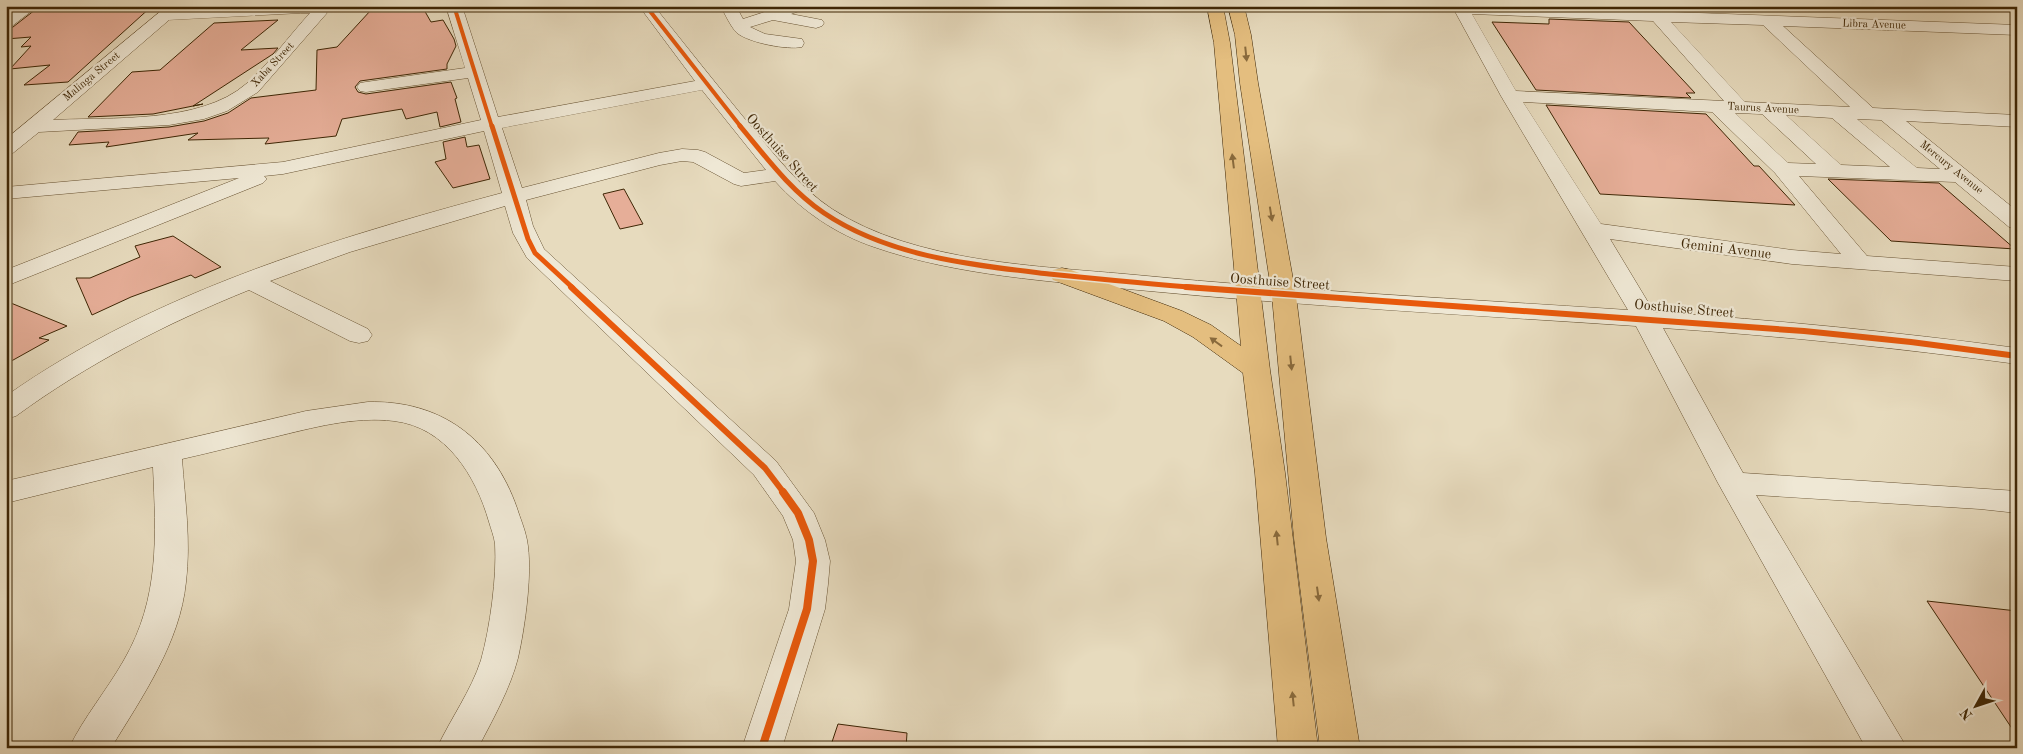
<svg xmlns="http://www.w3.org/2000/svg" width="2023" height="754" font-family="'Old Standard TT',serif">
<rect width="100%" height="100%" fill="#e7dbbe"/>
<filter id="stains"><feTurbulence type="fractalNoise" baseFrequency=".004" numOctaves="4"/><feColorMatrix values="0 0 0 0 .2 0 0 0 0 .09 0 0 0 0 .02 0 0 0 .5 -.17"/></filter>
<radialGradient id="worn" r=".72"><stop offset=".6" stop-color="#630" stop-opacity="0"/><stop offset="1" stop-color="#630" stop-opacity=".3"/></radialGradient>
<path fill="#e6ae98" stroke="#3e2605" d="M40,6H152L68,82L24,85L50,65L10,69L31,46L21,47L31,37L6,39V30L13,27Z
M423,8L431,22L443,20L454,39L456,46L447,64V69L360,81L355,87L358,92L366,94L451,82L457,98L455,99L461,122L440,127L437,112L406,119L402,109L342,119L336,136L265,144L269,138L188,140L198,133L106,147L109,142L69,145L78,132L169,127L204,121L228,113L251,98L316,90L317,50L337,47L371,10Z
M1549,19L1629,22L1695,93H1686L1691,98L1536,90L1492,22L1549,24Z
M278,20L241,50L278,48L273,54L193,106L203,104L153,114L88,117L132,72L160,70L214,23Z
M1546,105L1706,114L1754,166H1759L1795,205L1600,194Z
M465,137L467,147L479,145L490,179L453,188L435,162L446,159L443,142Z
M1828,179L1939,183L2015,249L1891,241Z
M624,189L643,224L620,229L603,194Z
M173,236L221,267L195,278L191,275L131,297L92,315L76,278H90L140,257L135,246Z
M6,301L67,326L39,338L49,340L6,364Z
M1927,601L2017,611V736Z
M838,724L907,733L906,748H830Z"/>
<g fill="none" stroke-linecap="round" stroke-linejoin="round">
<defs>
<path id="minor" d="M20,6H38L12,26L6,28V16Z
M167,6H184L181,10L252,6H322L327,13L258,92L227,111L204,119L169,125L39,132L13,153L6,155V139ZM301,13H310C289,36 269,64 246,84C200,124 110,117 53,120L169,20Z
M446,6H462L498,117L695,81L639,6H654C686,46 717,85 749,124C775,155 799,187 832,209C915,263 1040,266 1136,275C1300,291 1464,299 1628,310L1501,96L1452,6H1511L2017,25V35L1783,26L1873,108L2017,115V127L1906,121L2017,211V229L2009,227L1955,182L1799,176L1867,256L2017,267V281L1792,264L1610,239L1654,312C1775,320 1896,332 2017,348V364C1899,348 1782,336 1663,328L1743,473L2017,491V513L1980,509L1756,495L1907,748H1866L1718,483L1636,326C1470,315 1304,306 1138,290C1050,281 958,276 874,247C836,234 802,211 775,181L741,186L734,184L693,162L682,161L660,165L526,200L533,226L544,249L776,461L814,513L825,540L830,561L828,584L825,609L782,748H742L789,609L796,561L793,540L783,516L754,475L527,258L513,233L505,206L350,252L270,281L368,329L372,335L368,341L359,343L350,341L249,290C167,323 87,364 16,416L6,419V396C152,293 331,239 502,193L484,131L283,174L264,176L267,179L263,183L6,286V270L239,178L6,199V187L283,162L481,120L468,78L366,92L360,91L357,87L360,83L366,82L465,68ZM1472,14L1653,21L1724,101L1516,91ZM1671,22L1763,25L1850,107L1745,102ZM702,90L766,170L744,173L705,152L698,150L682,149L659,153L522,188L502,128ZM1523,102L1712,112L1775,173L1841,254L1792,250L1601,224ZM1735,113L1762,114L1816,164L1788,163ZM1786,115L1832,118L1890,167L1841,165ZM1857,119L1881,120L1940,169L1917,168Z
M720,6H736L743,19L783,6H804L802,10L791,14L822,20L824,23L822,26L816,28L773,20L750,27L765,34L802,39L804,43L802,47C787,50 750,43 737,33C730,26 726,15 720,6Z
M368,402C441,400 493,439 517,508C520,518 525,529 527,540C533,571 525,627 518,658C510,689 493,719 478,748H437C451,718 471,691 481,660C490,628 497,576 495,544C494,536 491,529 489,522C476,476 446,427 394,421C354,416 312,428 274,437C244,444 213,452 182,459C185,500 191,541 186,582C180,643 142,697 111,748H69C84,717 107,690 124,660C160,598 156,536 153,467L6,503V481L306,411Z"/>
<path id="highway" d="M1207,6H1223L1230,43L1270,370L1285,473L1318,748H1278L1255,473L1243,373L1193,337L1164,321L1053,280L1050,275L1053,270L1062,268L1071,270L1182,311L1211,325L1241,346L1214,43Z
M1228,6H1244L1251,35L1258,83L1296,296L1326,538L1360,748H1320L1294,538L1272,296L1240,83L1235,35Z"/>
</defs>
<use href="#minor" stroke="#685333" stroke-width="1"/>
<use href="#highway" stroke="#3e2605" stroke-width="1"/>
<use href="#minor" fill="#efe8d5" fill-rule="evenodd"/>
<use href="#highway" fill="#e4be7f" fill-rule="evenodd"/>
<defs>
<path id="cycleway-far3" d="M454,6L492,127
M646,6L741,127"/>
<path id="cycleway-far2" d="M492,126L528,239L535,253L573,288
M740,126C766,157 790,190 824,213C889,257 973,265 1049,274C1099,279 1150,284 1200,288"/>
<path id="cycleway-far1" d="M571,287L765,468L784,493
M1186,287L1804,331L1911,342L2017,356"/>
<path id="cycleway" d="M762,748L807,609L813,561L809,540L798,513L783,492"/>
</defs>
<use href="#cycleway-far3" stroke="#efe8d5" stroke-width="5.5"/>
<use href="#cycleway-far2" stroke="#efe8d5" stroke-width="8"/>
<use href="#cycleway-far1" stroke="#efe8d5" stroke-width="9"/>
<use href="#cycleway" stroke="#efe8d5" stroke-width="11"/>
<use href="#cycleway-far3" stroke="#e8590c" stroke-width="4"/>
<use href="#cycleway-far2" stroke="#e8590c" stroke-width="5"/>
<use href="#cycleway-far1" stroke="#e8590c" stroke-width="6"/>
<use href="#cycleway" stroke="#e8590c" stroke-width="8"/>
</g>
<defs><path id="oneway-solid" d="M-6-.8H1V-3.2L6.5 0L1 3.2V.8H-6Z" transform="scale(1.25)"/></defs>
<g fill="#896a3c">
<use href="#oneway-solid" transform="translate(1246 54) rotate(84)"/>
<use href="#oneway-solid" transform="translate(1233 161) rotate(-97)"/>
<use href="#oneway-solid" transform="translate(1271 214) rotate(81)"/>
<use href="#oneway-solid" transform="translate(1216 342) rotate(-144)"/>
<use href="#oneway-solid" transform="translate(1291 363) rotate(84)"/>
<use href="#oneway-solid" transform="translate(1277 538) rotate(-96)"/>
<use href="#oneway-solid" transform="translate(1318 594) rotate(82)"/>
<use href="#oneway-solid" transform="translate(1293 699) rotate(-96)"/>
</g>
<g text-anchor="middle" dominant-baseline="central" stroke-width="4.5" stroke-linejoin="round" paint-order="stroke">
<g font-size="11" fill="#3e2605" stroke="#efe8d5">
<text transform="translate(1874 25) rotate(2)">Libra Avenue</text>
<text transform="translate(273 65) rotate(-47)">Xaba Street</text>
<text transform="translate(92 77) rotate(-40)">Malinga Street</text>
<text transform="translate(1763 109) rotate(3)">Taurus Avenue</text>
<text transform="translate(1951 168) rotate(39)">Mercury Avenue</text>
</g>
<g font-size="14" fill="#3e2605" stroke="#efe8d5">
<text transform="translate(782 153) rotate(48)">Oosthuise Street</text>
<text transform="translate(1726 249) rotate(7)">Gemini Avenue</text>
<text transform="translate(1280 282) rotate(4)">Oosthuise Street</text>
<text transform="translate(1684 309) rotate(5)">Oosthuise Street</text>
</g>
</g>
<rect width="2023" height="754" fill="none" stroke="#e7dbbe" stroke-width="25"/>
<rect x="8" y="8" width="2008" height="739" fill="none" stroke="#3e2605" stroke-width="2.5"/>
<rect x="12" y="12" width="1998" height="729" fill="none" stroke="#3e2605"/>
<g transform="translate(1976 706) rotate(230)" stroke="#efe8d5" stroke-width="4" paint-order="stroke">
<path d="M0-4L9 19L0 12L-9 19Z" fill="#3e2605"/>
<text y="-8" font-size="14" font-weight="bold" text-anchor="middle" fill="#3e2605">N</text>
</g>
<rect width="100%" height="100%" filter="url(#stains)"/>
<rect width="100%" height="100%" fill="url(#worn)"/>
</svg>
